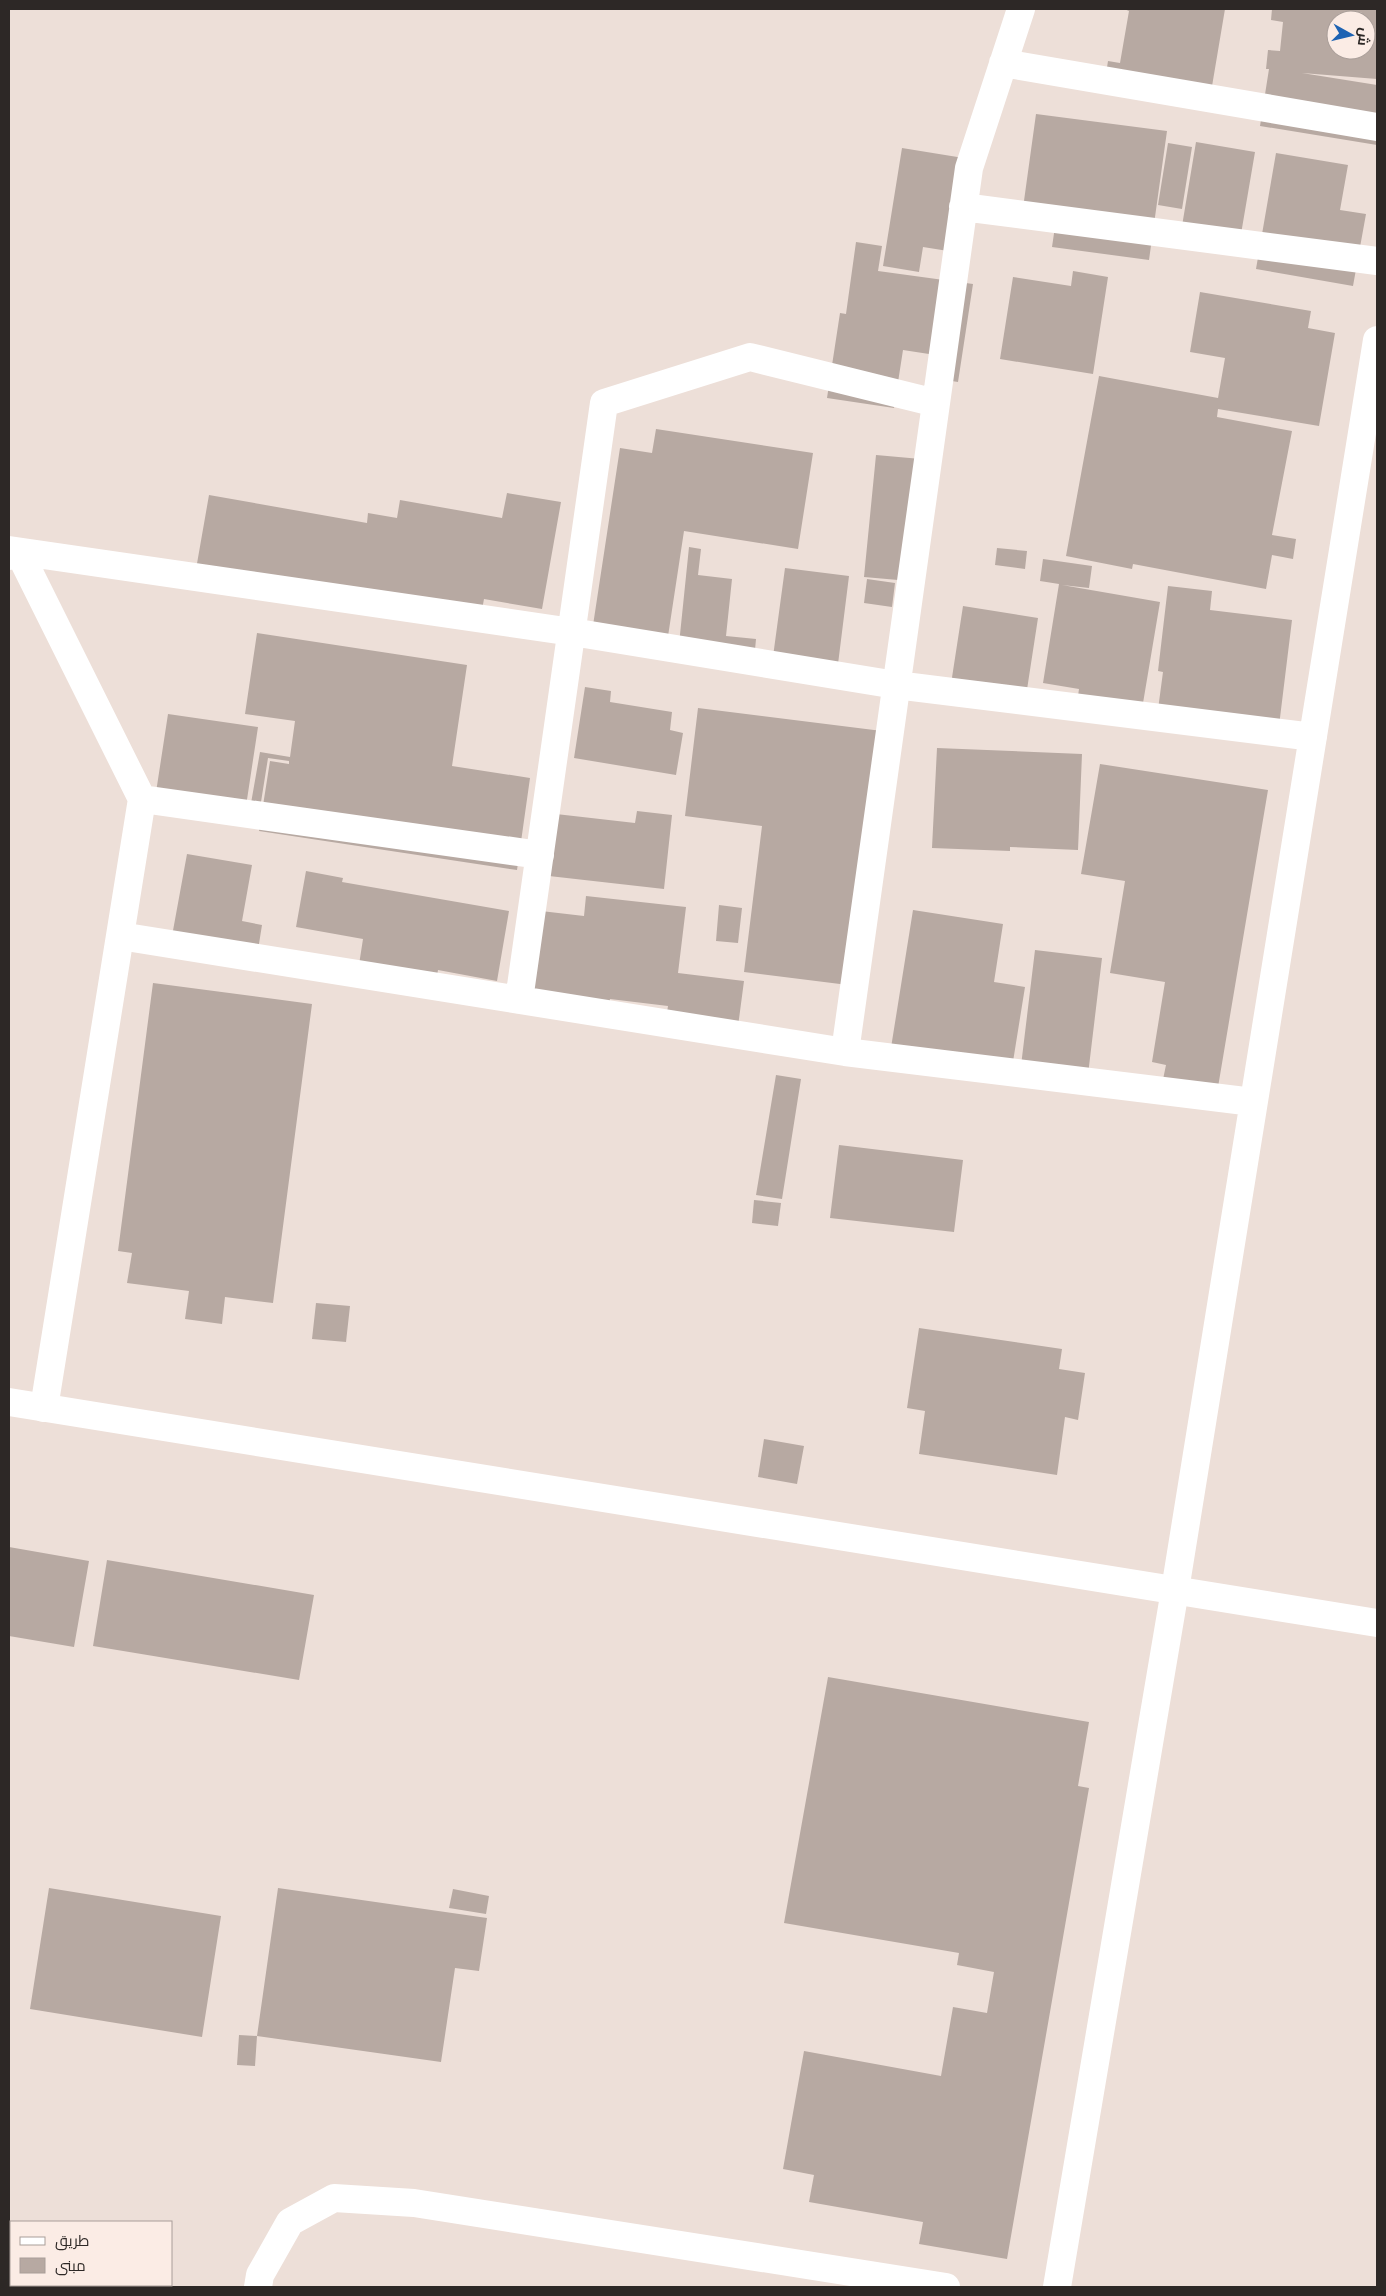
<svg xmlns="http://www.w3.org/2000/svg" width="1386" height="2296" font-family="'Alegreya Sans',Cairo,sans-serif">
<rect width="100%" height="100%" fill="#eddfd8"/>
<path fill="#b7a9a2" fill-rule="evenodd" d="M1124,9H1225L1208,110L1103,93L1108,61L1120,63L1129,11Z
M1272,9H1377V79L1302,73L1377,85V145L1260,126L1269,69H1266L1268,50L1280,51L1283,22L1271,20ZM1336,20H1366V50H1336Z
M1036,114L1167,131L1149,260L1052,247L1057,213L1023,208Z
M1196,142L1255,152L1241,234L1181,232Z
M1168,143L1192,147L1182,209L1158,205Z
M902,148L982,161L967,254L923,247L919,272L883,266Z
M1276,153L1348,165L1340,210L1366,214L1353,286L1256,269Z
M856,242L882,246L878,271L973,284L958,382L939,379L942,356L903,350L894,408L827,398L840,313L846,314Z
M1073,271L1108,277L1093,374L1000,359L1013,277L1071,286Z
M1200,292L1311,311L1308,328L1335,333L1319,426L1218,409L1217,417L1292,431L1272,535L1296,539L1293,559L1272,555L1266,589L1133,564L1132,569L1066,556L1099,376L1218,398L1225,358L1190,352Z
M656,429L813,453L798,549L684,531L665,656L590,645L620,448L652,453Z
M876,455L932,460L921,582L864,577Z
M507,493L561,502L542,609L484,599L479,626L195,575L209,495L367,523L368,513L397,518L400,500L502,518Z
M689,547L701,549L698,575L732,579L726,636L756,639L754,661L678,654Z
M997,548L1027,551L1025,569L995,565Z
M1043,559L1092,566L1089,588L1062,585L1160,602L1141,715L1077,703L1079,689L1043,683L1059,584L1040,581Z
M785,568L849,576L837,672L772,664Z
M867,579L895,583L892,607L864,603Z
M1168,586L1212,591L1210,610L1292,620L1278,734L1157,717L1163,672L1158,671Z
M963,606L1038,618L1026,696L951,684Z
M257,633L467,665L452,766L530,778L517,870L259,831L270,761L289,764V761L268,758L257,827L247,826L260,752L290,757L295,721L245,714Z
M585,687L611,691L610,702L672,712L670,730L683,733L676,775L574,758Z
M698,708L898,733L864,987L744,972L762,826L685,816Z
M168,714L258,727L243,826L153,812Z
M937,748L1082,754L1078,850L1010,847V851L932,848Z
M1100,764L1268,790L1216,1099L1161,1089L1166,1065L1152,1062L1165,982L1110,973L1125,881L1081,874Z
M637,811L672,815L664,889L549,876L556,814L635,823Z
M187,854L252,865L242,921L262,925L258,950L172,936Z
M306,871L343,878L342,882L509,911L497,981L438,970L433,998L356,984L363,939L296,927Z
M586,896L686,907L678,973L744,981L737,1034L665,1025L668,1006L610,999L609,1006L531,997L541,911L584,916Z
M719,905L742,908L738,943L716,941Z
M913,910L1003,924L994,982L1025,987L1011,1074L890,1054Z
M1035,950L1102,958L1087,1083L1020,1074Z
M153,983L312,1004L273,1303L225,1297L222,1324L185,1319L189,1291L127,1283L132,1253L118,1251Z
M776,1075L801,1079L782,1199L756,1195Z
M839,1145L963,1160L954,1232L830,1218Z
M754,1200L781,1203L778,1226L752,1223Z
M316,1303L350,1306L346,1342L312,1339Z
M919,1328L1062,1349L1059,1369L1085,1373L1078,1420L1065,1417L1057,1475L919,1454L925,1411L907,1408Z
M764,1439L804,1446L797,1484L758,1477Z
M9,1547L89,1561L74,1647L9,1636Z
M107,1560L314,1595L299,1680L93,1646Z
M828,1677L1089,1722L1078,1786L1089,1788L1007,2259L919,2244L923,2222L809,2202L814,2175L783,2169L804,2051L941,2076L953,2007L987,2013L994,1972L957,1965L959,1953L784,1923Z
M49,1888L221,1916L202,2037L30,2009Z
M278,1888L487,1918L479,1971L455,1968L441,2062L257,2036Z
M453,1889L489,1896L486,1914L449,1908Z
M239,2035L257,2036L255,2066L237,2065Z"/>
<g fill="none" stroke-linecap="round" stroke-linejoin="round">
<path stroke="#fff" stroke-width="28" d="M1003,63L1377,127
M963,207L1377,261
M9,550L572,632L896,685L1313,737
M9,556L19,552L142,799L44,1408
M142,799L540,855
M120,936L845,1052L1253,1102
M519,1000L604,403L750,357L936,403
M845,1052L969,168L1021,9
M258,2287L260,2275L290,2222L334,2198L414,2203L946,2287
M1057,2287L1175,1590L1377,340"/>
<path stroke="#fff" stroke-width="28" d="M9,1402L1377,1623"/>
</g>
<rect width="1386" height="2296" fill="none" stroke="#2d2826" stroke-width="20"/>
<rect x="10" y="2221" width="162" height="65" fill="#fbece5" stroke="#a99e99"/>
<rect x="20" y="2237" width="25" height="8" fill="#ffffff" stroke="#a99e99"/>
<text x="55" y="2246" font-size="15" fill="#2d2826">طريق</text>
<rect x="20" y="2258" width="25" height="15" fill="#b7a9a2" stroke="#a99e99"/>
<text x="55" y="2271" font-size="15" fill="#2d2826">مبنى</text>
<g transform="translate(1351 35) rotate(98)"><circle r="24" fill="#fbece5" stroke="#a99e99"/>
<path d="M0-4L9 19L0 12L-9 19Z" fill="#1e63b3"/>
<text y="-8" font-size="14" font-weight="bold" text-anchor="middle" fill="#2d2826">ش</text>
</g>
</svg>
